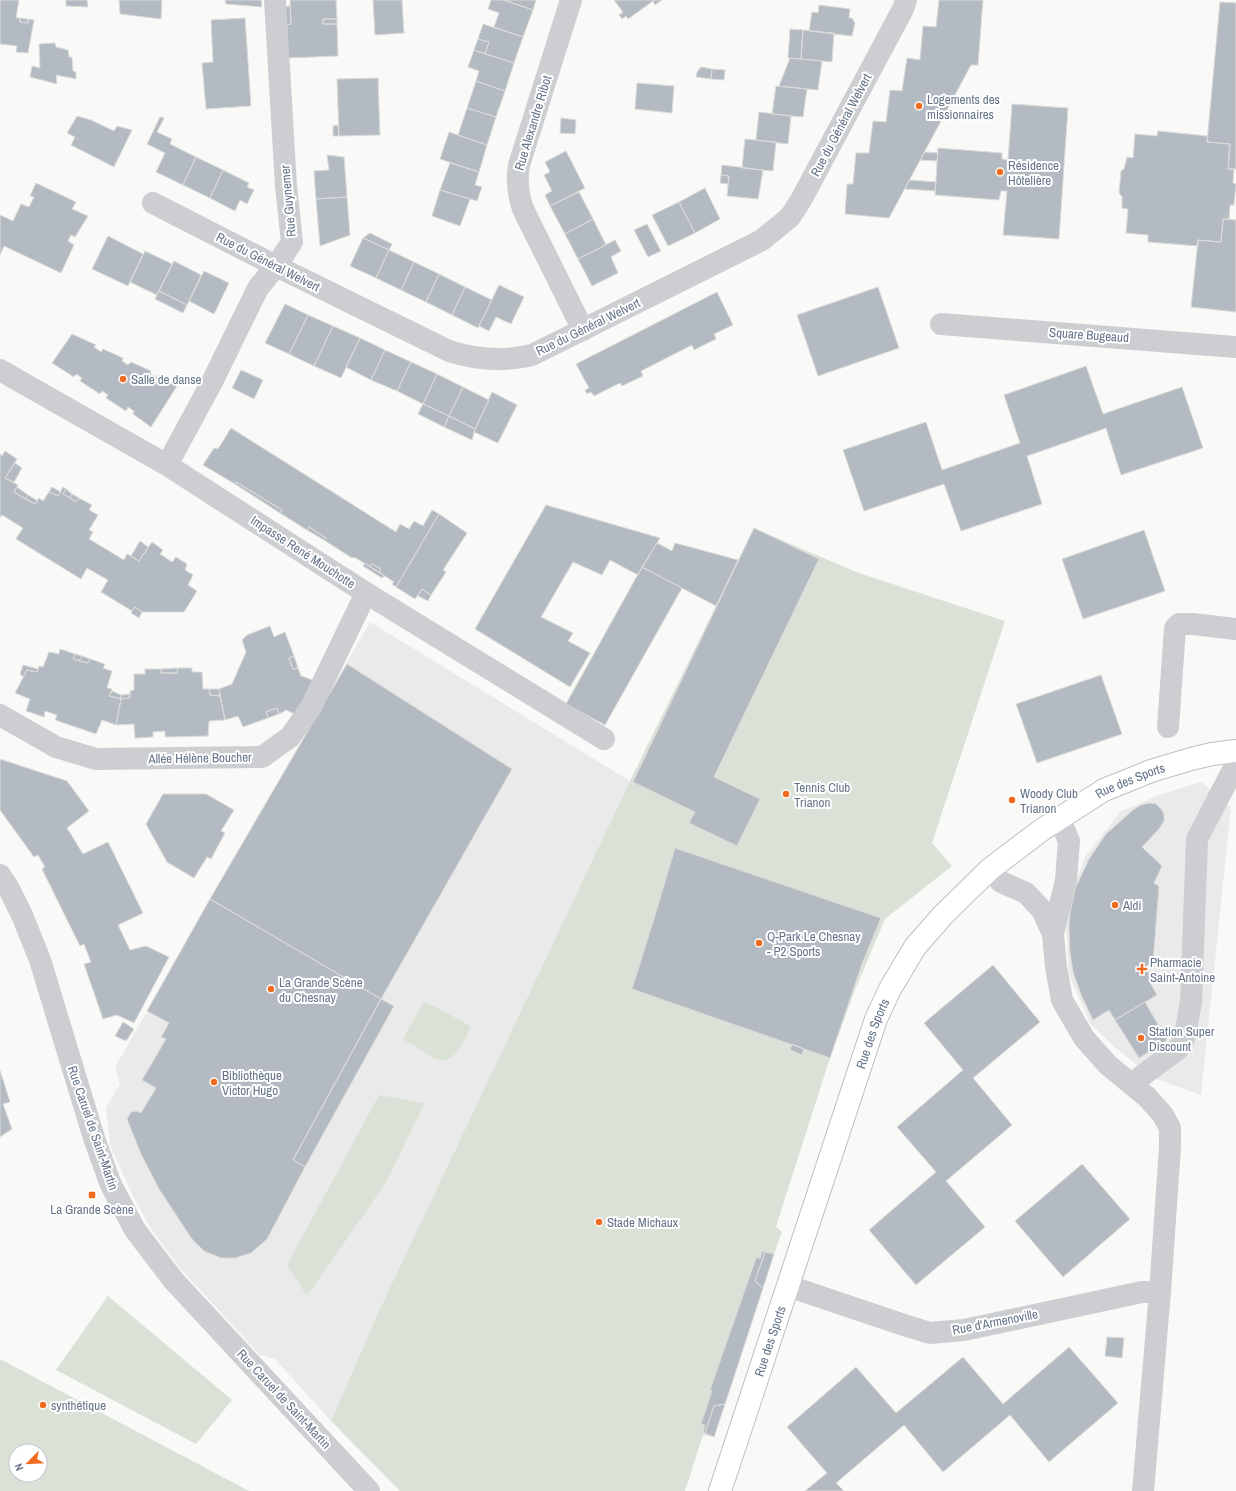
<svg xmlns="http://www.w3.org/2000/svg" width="1236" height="1491" font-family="'Archivo Narrow',sans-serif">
<rect width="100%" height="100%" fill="#f9f9f7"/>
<path fill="#eaeaea" d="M370,622L630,781L331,1421L275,1359L260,1355L180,1268L151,1229L132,1194L110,1145L106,1108L120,1084L115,1067Z
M1201,782L1231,807L1201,1095L1154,1078L1114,1047L1090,1023L1069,975L1065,911L1085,857L1120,812L1159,795Z"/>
<path fill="#dae2d7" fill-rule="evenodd" d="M754,528L856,572L1005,621L932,843L952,866L885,919L855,990L830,1058L779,1217L776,1227L782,1232L774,1254L714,1437L703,1435L685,1491H400L331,1421L380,1309L630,781Z
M424,1001L471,1026C464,1042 461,1053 445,1061L433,1058L403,1039Z
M379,1095L425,1103L385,1184L307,1296L287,1265Z
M108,1296L232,1400L196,1444L56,1370Z
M0,1359L249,1491H0ZM16,1451H40V1475H16Z"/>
<path fill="#b4bac1" stroke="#dbdbd9" d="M0,0H19L16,18H20V22L28,23V19L34,20L28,53L16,52L17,46L0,44Z
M66,0H87L88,7L66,6Z
M119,0H162L161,19L120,14Z
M225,0H261L262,7L226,4Z
M290,0H336L337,19H323V24H337L338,56L288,58L286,25L291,24Z
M373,0H402L404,33L375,35Z
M491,0H503L533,10L523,37L494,27L499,13L488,9Z
M504,0H536L533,10Z
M614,0H662L655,5L653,1L628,19L626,16L622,19L619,15L623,12Z
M939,0H983L978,65H971L889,218L845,214L847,184H853L856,153H869L873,121L886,122L890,90L902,91L907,58L920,60L923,26L936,27Z
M1220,2L1236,3V169H1228L1230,144L1207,142Z
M819,5L850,9L849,18H852L855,23L852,36L809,31L812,12L818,13Z
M290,6L291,24L286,25L284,7Z
M20,18L28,19V23L20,22Z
M245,18L251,106L206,109L202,63L213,62L211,20Z
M323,19H337V24H323Z
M483,24L523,37L514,63L485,54L489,42L478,39Z
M790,29L803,30L801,59L788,58Z
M803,30L834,33L832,62L801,59Z
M478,39L489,42L485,54L474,50Z
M55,43L56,47L68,50L69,57H72L73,71L76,72V79L56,75L57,84L30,77L32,66L40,68L39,44Z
M474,50L514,63L505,91L476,81L479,71L468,67Z
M790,58L822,61L818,90L779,86Z
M701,67L712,69L711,79L696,77L697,72Z
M712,69L725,70L724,80L711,79Z
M378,78L380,135L339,136L337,79Z
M476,81L505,91L496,117L467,108Z
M637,83L674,86L672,113L635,109Z
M776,86L807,89L803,117L772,114Z
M1012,104L1068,108L1059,239L1003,235L1007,191H1001L999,200L935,195L938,148L1002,153V159L1008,160Z
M467,108L496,117L487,145L458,135Z
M759,112L791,116L788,144L756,140Z
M77,116L91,120L114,131L117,126L132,130L114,167L71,145L75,137L67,133Z
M160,117L164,118L157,132L172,139L170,144L196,157L183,185L156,172L165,153L147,144Z
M561,118L576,120L575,134L560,133Z
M338,125L339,136H333V126Z
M1158,131L1208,136L1207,142L1230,144L1228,169H1234L1233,183L1236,184L1234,205H1230L1229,219H1223L1221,242L1198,240V246L1148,242V235L1126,233L1128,209L1122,208V196L1120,195V193H1119L1121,171L1124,169L1127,157L1133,158L1135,134L1157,136Z
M449,132L487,145L479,172L440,159Z
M745,139L776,142L773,171L742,168Z
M566,151L585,188L550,206L545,195L552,191L544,175L550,172L545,162Z
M925,152L938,153L937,161L920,160Z
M327,155L344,157L347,197L316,199L314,171L329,170Z
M196,157L223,170L210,198L183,185Z
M450,163L479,172L475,185L482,187L477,201L440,190Z
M722,165L763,170L758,199L727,196L729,176L721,175Z
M223,170L249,183L247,187L254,190L247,204L240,200L235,211L210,198Z
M721,175L729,176L728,184L720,183Z
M909,180L936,182L935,191L905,189Z
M36,183L76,202L72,209L88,216L75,237L71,235L68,241L74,245L61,273L4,246L0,255V215L13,221L21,204L29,207L34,197L30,196Z
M705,188L720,219L695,233L679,202Z
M440,190L470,199L460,226L432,216Z
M579,192L593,219L565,234L550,206Z
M347,197L350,235L320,246L316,199Z
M679,202L695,233L668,246L652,215Z
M593,219L606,245L578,259L565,234Z
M1223,219L1236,220V312L1191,307L1198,240L1221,242Z
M647,224L661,251L648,257L634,230Z
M370,233L392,244L389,250L363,238Z
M108,236L143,254L128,286L92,269Z
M363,238L389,250L376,278L350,266Z
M615,240L621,251L611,257L618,273L592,286L578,259Z
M389,250L414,262L401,290L376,278Z
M145,251L172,264L157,295L130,282Z
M174,261L201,275L187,305L159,291Z
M414,262L439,274L426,302L401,290Z
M204,271L229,283L214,314L189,301Z
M439,274L465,287L452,315L426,302Z
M499,285L524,297L511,324L496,317L489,331L479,326Z
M465,287L492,300L478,328L452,315Z
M878,287L899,348L818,376L797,315Z
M159,291L187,305L183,313L155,299Z
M717,292L733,325L714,334L716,339L694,350L692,345L641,371L643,376L622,386L620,383L594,396L591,392L587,394L585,390L589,388L576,364Z
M285,304L308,315L289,354L265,343Z
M308,315L333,326L314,366L289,354Z
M333,326L360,338L341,378L314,366Z
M72,334L96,345L94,347L101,352L103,349L123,358L122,361L128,365L131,362L151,371L150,374L157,377L158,375L177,386L151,427L133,414L134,411L128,407L126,411L106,398L108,395L102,391L100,394L80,381L82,378L76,374L74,377L52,363Z
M360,338L385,350L371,380L346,367Z
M385,350L411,362L397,391L371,380Z
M411,362L437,374L423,404L397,391Z
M1086,366L1103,414L1182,387L1203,448L1121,475L1106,428L1073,440L1027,456L1042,504L961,531L944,484L864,511L843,450L926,422L942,470L1020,443L1004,395Z
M241,370L263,380L254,399L232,388Z
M437,374L463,387L449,416L423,404Z
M463,387L489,400L475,429L449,416Z
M492,392L517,405L498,443L474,432Z
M423,404L449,416L444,427L418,414Z
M449,416L475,429L472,440L444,427Z
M231,428L396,532L400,524L409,529L414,521L423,526L432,510L439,514L396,587L392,584L394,582L379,572L381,569L372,564L369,566L354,557L352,558L324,540L326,538L309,527L307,530L280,513L282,510L236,482L235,484L203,465L214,448L218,449Z
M5,451L17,459L5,478L18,485L14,492L35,504L39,498L43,501L49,492L58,496L63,487L66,489L63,494L76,502L79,498L92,505L89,510L98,515L89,530L93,532L89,539L124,560L127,554L139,561L152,542L163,550L160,554L172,562L176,557L187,564L185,570L193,575L188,585L197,591L184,612H142L135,607L132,611L101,592L108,580L87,568L81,579L16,539L23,528L2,515L0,518V454L2,456Z
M15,463L22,468L14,482L5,478Z
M236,482L282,510L280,513L235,484Z
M17,487L28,495L25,499L14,492Z
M52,487L61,492L58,496L49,492Z
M66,489L72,494L70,498L63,494Z
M72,494L79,498L76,502L70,498Z
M28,495L38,501L35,504L25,499Z
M546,505L660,538L638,575L610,560L602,575L573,562L541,617L573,633L568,641L590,653L570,687L475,629Z
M439,514L467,533L443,570L446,572L431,595L422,589L415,599L396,587Z
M309,527L326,538L324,540L307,530Z
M754,528L819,559L714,777L760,799L737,846L689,823L695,812L633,782Z
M1144,530L1165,591L1083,619L1062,559Z
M140,541L148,547L139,561L131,556Z
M657,543L672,551L675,543L738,560L716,606L642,567Z
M365,563L373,569L385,576L382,578L363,566Z
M372,564L381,569L379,572L369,566Z
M642,567L682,588L605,725L566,704Z
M422,589L431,595L428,601L418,596Z
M135,607L142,612L139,618L131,613Z
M270,626L274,637L285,632L294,656L289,658L293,669L298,668L301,676L313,680L297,715L286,710L279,714L277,708L266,712L268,718L243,727L238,716L225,720L219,689L232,684L246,652L242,640L247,635Z
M60,649L75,654L73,659L88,663L90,659L105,664L103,668L112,671L107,688L112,689L109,696L121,699L116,725L102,720L96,734L55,720L57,715L45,711L44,717L26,711L30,699L15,693L27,670L37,672L39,666L43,667L49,652L59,654Z
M75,654L82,656L79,661L73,659Z
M82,656L90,659L88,663L79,661Z
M294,656L298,668L293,669L289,658Z
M347,664L512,769L381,999L210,899Z
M23,665L38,669L37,672L27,670L23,677L20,674Z
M178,668L177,673H161V669Z
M178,668H192V672H202L203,689H209L210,695L220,696L225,720L209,721L208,736L165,737V731L153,732V737L135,738L134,724L116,725L121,699L130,698V691L134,690V674H145V669H161V673H177Z
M1101,675L1122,734L1037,763L1016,704Z
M209,689H219L220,696L210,695Z
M112,691L121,695V699L109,696Z
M130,694V698L121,699V695Z
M277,708L279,714L268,718L266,712Z
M0,759L67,781L89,811L67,828L83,854L108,842L143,913L118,925L130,950L146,946L169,957L134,1023L117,1015L103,1019L84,964L91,962L84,944L80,946L42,869L45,867L38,855L34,857L0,810Z
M163,794H206L234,810L221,831L225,833L211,859L207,857L194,878L167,862L146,824Z
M1149,803L1156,804L1161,809L1164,814V821L1159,829L1142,847L1162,866L1154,883L1159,886L1153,963L1147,965L1151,984L1157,995L1115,1020L1109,1010L1093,1020L1081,995L1073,972L1070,953L1069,926L1070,913L1075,889L1089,859L1106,834L1133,810L1141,805Z
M675,848L881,918L862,964L830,1058L632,989L653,922Z
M210,899L381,999L293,1160L305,1167L267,1239L251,1253L235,1258H221L204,1251L192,1239L159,1189L141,1154L127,1119L131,1112L137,1111L141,1113L156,1088L142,1080L166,1039L161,1037L169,1023L147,1011Z
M993,965L1040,1022L973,1078L1012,1125L946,1181L985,1227L916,1285L869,1230L936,1172L897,1127L963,1070L924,1023Z
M381,999L394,1006L305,1167L293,1160Z
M1145,1002L1167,1040L1139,1058L1115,1020Z
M123,1022L134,1029L126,1041L115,1036Z
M792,1044L804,1049L802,1055L790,1050Z
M0,1070L10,1102L3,1104L12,1129L0,1137Z
M1082,1164L1130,1219L1063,1277L1015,1221Z
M762,1251L765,1252L755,1281L763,1288L734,1377L725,1404L714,1406L705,1433H703L705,1425L701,1424L712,1391L710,1390L756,1258H760Z
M765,1252L774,1254L763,1288L755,1281Z
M1107,1337L1124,1338L1122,1358L1105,1356Z
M1069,1347L1118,1403L1049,1462L1010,1415L943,1472L904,1425L836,1483L844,1491H805L827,1473L787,1427L856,1367L896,1413L963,1357L1003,1404Z
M725,1404L714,1437L705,1433L714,1406Z"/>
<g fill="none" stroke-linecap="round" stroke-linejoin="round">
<defs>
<g id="major">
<path id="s1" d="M720,1491L876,1019L890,989L915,947L943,915L990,869L1043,829L1104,790L1151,771L1191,759L1212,754L1236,751"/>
</g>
</defs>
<use href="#major" stroke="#bcbfc4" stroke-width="24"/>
<path stroke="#ccced2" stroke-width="22" d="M571,0L519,165C516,181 518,194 523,209L583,330
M153,203L276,266L449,351C477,360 504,362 532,355L762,240L790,217L801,200L903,9L906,0
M941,324L1236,347
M0,370L167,465L366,593L604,739
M167,465L212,382L258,288L276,266L292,242L286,186L275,0
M0,715L56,747L96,759L262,757L290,737L311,707L366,593
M1168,727L1175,628L1179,624H1193L1236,629
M1059,818L1069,841L1066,880L1053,934L1056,967L1062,1000L1084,1038L1108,1065L1147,1097L1163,1115L1170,1128V1147L1160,1292L1143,1491
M990,869L1001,882L1026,893L1042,910L1053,934
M0,875L8,887L22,915L40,960L94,1138L111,1185L135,1230L174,1281L369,1491
M1131,1084L1177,1050L1184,1040L1191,1002L1197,839L1236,764
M788,1286L904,1325L930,1333L964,1330L1142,1292H1160"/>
<use href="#major" stroke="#fff" stroke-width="22"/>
</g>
<g fill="#f06b20" stroke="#fff" stroke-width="1.5">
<circle cx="919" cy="106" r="4"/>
<circle cx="1000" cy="172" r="4"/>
<circle cx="123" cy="379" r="4"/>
<circle cx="786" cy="794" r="4"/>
<circle cx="1012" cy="800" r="4"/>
<circle cx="1115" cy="905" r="4"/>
<circle cx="759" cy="943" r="4"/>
<path d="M1140 963h4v4h4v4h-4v4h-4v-4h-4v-4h4z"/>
<circle cx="271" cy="989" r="4"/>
<circle cx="1141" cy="1038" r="4"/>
<circle cx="214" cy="1082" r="4"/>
<rect x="88" y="1191" width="8" height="8" rx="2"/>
<circle cx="599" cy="1222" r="4"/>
<circle cx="43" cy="1405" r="4"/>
</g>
<g text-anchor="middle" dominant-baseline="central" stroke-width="4" stroke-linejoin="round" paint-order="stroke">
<g font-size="13" fill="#66758a" stroke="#fff" text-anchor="start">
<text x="927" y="99">Logements des<tspan x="927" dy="15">missionnaires</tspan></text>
<text x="1008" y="165">Résidence<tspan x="1008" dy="15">Hôtelière</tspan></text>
<text x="131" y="379">Salle de danse</text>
<text x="794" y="787">Tennis Club<tspan x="794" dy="15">Trianon</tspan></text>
<text x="1020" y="793">Woody Club<tspan x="1020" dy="15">Trianon</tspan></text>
<text x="1123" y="905">Aldi</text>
<text x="767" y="936">Q-Park Le Chesnay<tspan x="767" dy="15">- P2 Sports</tspan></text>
<text x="1150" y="962">Pharmacie<tspan x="1150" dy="15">Saint-Antoine</tspan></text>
<text x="279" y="982">La Grande Scène<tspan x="279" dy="15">du Chesnay</tspan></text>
<text x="1149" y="1031">Station Super<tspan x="1149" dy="15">Discount</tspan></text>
<text x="222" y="1075">Bibliothèque<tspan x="222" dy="15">Victor Hugo</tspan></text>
<text x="92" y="1209" text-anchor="middle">La Grande Scène</text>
<text x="607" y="1222">Stade Michaux</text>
<text x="51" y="1405">synthétique</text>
</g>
<g font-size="13" fill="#66758a" stroke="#fff">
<text transform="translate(533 123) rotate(-73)">Rue Alexandre Ribot</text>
<text transform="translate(841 125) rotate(-62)">Rue du Général Welvert</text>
<text transform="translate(288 201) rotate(-95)">Rue Guynemer</text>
<text transform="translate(268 262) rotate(27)">Rue du Général Welvert</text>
<text transform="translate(588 327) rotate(-26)">Rue du Général Welvert</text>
<text transform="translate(1089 335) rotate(4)">Square Bugeaud</text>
<text transform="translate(303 552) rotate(33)">Impasse René Mouchotte</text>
<text transform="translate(200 758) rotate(-1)">Allée Hélène Boucher</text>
<text stroke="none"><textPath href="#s1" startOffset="854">Rue des Sports</textPath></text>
<text stroke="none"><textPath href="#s1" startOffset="482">Rue des Sports</textPath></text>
<text transform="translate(93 1128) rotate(71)">Rue Caruel de Saint-Martin</text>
<text transform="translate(995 1322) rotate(-11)">Rue d'Armenoville</text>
<text stroke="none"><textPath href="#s1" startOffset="158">Rue des Sports</textPath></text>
<text transform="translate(284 1399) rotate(47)">Rue Caruel de Saint-Martin</text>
</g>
</g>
<g transform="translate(28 1463) rotate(246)"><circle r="19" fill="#ffffff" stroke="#c2c8d0"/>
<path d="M0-3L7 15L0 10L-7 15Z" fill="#f06b20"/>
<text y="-6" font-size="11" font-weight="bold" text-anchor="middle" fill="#66758a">N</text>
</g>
</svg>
